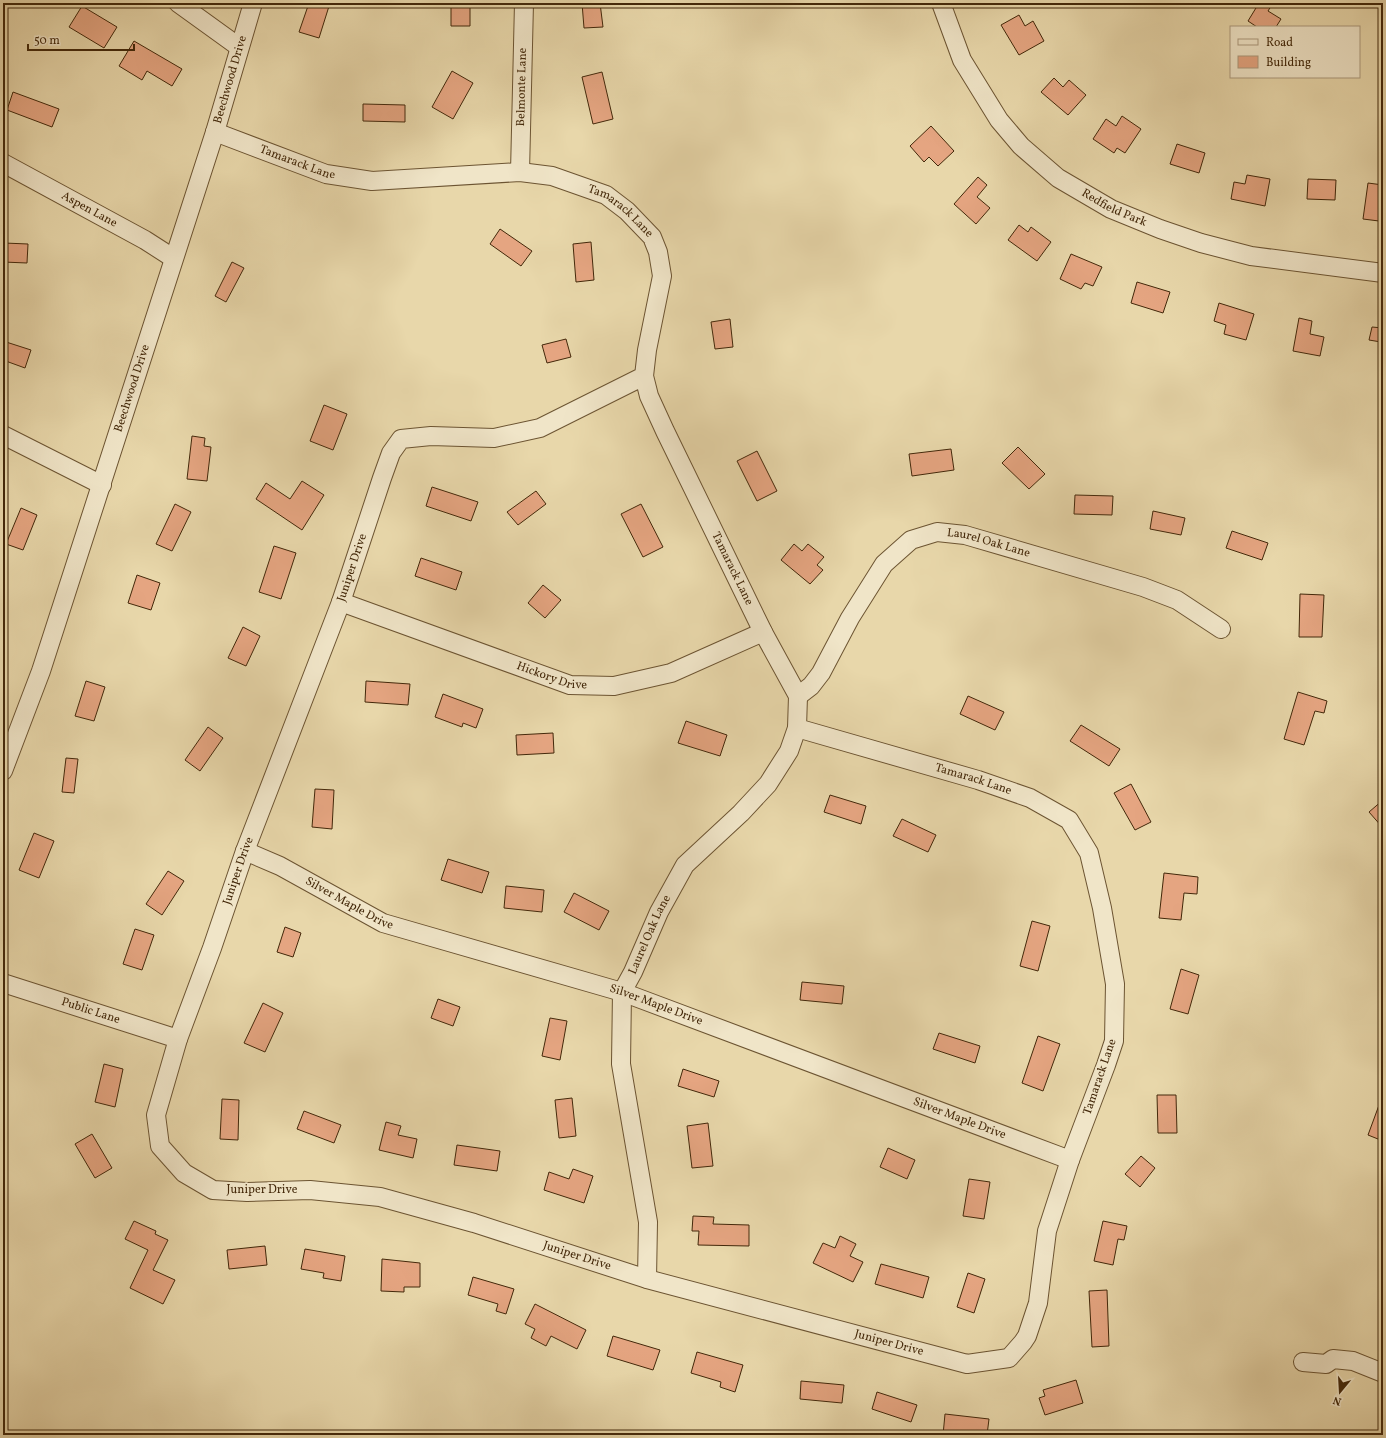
<svg xmlns="http://www.w3.org/2000/svg" width="1386" height="1438" font-family="Vollkorn,serif">
<rect width="100%" height="100%" fill="#e8d7aa"/>
<filter id="stains"><feTurbulence type="fractalNoise" baseFrequency=".005" numOctaves="4"/><feColorMatrix values="0 0 0 0 .2 0 0 0 0 .09 0 0 0 0 .02 0 0 0 .5 -.17"/></filter>
<radialGradient id="worn" r=".72"><stop offset=".6" stop-color="#630" stop-opacity="0"/><stop offset="1" stop-color="#630" stop-opacity=".3"/></radialGradient>
<path fill="#e5a581" stroke="#43280a" d="M309,3H330L319,38L299,32Z
M451,3H470V26H451Z
M582,3H600L603,27L584,28Z
M1259,3H1273L1268,11L1281,19L1276,27H1257L1248,21Z
M82,6L117,27L104,48L69,27Z
M1019,15L1025,26L1033,21L1044,41L1019,55L1001,25Z
M134,41L182,69L172,86L147,71L142,80L119,66Z
M452,71L473,83L453,119L432,107Z
M602,72L613,119L593,124L582,77Z
M1054,78L1063,87L1069,80L1086,95L1068,115L1041,92Z
M13,92L59,109L52,127L7,110Z
M363,104L405,105V122L363,121Z
M1122,116L1141,129L1125,153L1117,148L1114,153L1093,139L1106,119L1116,126Z
M931,126L954,151L938,166L929,157L924,162L910,146Z
M1177,144L1205,153L1199,173L1170,164Z
M1247,175L1270,179L1265,206L1231,199L1234,182L1245,184Z
M978,177L987,185L977,197L990,208L976,224L954,204Z
M1308,179L1336,180L1335,200L1307,199Z
M1368,183L1383,185V210H1381L1379,221L1363,219Z
M1019,225L1028,232L1031,227L1051,242L1037,261L1008,240Z
M500,229L532,251L521,266L490,244Z
M591,242L594,280L576,282L573,244Z
M4,243L28,244L27,263L3,262Z
M1071,254L1102,267L1093,286L1085,283L1081,289L1060,279Z
M232,262L244,268L226,302L215,296Z
M1137,282L1170,292L1163,313L1131,303Z
M1219,303L1254,314L1246,340L1224,334L1226,325L1214,321Z
M1299,318L1312,321L1310,334L1324,337L1320,356L1293,351Z
M730,319L733,347L715,349L711,322Z
M1372,327L1383,328L1381,342L1369,340Z
M566,339L571,357L547,363L542,345Z
M3,341L31,350L25,368L3,360Z
M324,405L347,414L333,450L310,441Z
M192,436L205,438L204,446L211,447L207,481L187,479Z
M1018,447L1045,474L1029,489L1002,463Z
M951,449L954,470L912,476L909,454Z
M757,451L777,491L757,501L737,461Z
M302,481L324,495L302,530L256,499L266,483L290,499Z
M432,487L478,502L471,521L426,506Z
M536,491L546,504L518,525L507,512Z
M1075,495L1113,496L1112,515L1074,514Z
M175,504L191,512L172,551L156,544Z
M641,504L663,547L643,557L621,514Z
M21,508L37,515L23,550L6,544Z
M1153,511L1185,518L1181,535L1150,529Z
M1232,531L1268,543L1262,560L1226,548Z
M794,544L802,551L808,544L824,557L817,565L823,570L810,584L781,560Z
M274,546L296,553L281,599L259,592Z
M421,558L462,572L456,590L415,576Z
M137,575L160,583L151,610L128,603Z
M543,585L561,600L545,618L528,603Z
M1300,594L1324,595L1322,637H1299Z
M243,627L260,636L246,666L228,658Z
M86,681L105,687L94,721L75,716Z
M366,681L410,684L408,705L365,702Z
M1298,692L1327,701L1324,713L1315,711L1304,745L1284,739Z
M443,694L483,709L476,728L463,723L462,727L435,717Z
M968,696L1004,712L995,730L960,714Z
M686,721L727,735L720,756L678,743Z
M1081,725L1120,749L1109,766L1070,741Z
M208,727L223,738L200,771L185,760Z
M553,733L554,753L517,755L516,735Z
M66,758L78,759L74,793L62,792Z
M1131,784L1151,822L1135,830L1114,793Z
M315,789L334,790L332,829L312,827Z
M830,795L866,806L861,824L824,812Z
M1383,800V828L1369,812Z
M902,819L936,835L928,852L893,836Z
M34,833L54,841L39,878L19,870Z
M448,859L489,872L482,893L441,880Z
M168,871L184,881L162,915L146,904Z
M1164,873L1198,877L1197,894L1184,893L1181,920L1159,918Z
M506,886L544,890L542,912L504,908Z
M574,893L609,911L599,930L564,912Z
M1032,921L1050,926L1038,971L1020,966Z
M285,927L301,933L293,957L277,952Z
M135,929L154,935L142,970L123,964Z
M1181,969L1199,975L1188,1014L1170,1009Z
M802,982L844,986L842,1004L800,1000Z
M438,999L460,1007L453,1026L431,1018Z
M263,1003L283,1013L265,1052L244,1043Z
M550,1018L567,1021L560,1060L542,1056Z
M939,1033L980,1046L975,1063L933,1049Z
M1038,1036L1060,1044L1043,1091L1022,1083Z
M104,1064L123,1069L115,1107L95,1102Z
M683,1069L719,1081L714,1097L678,1086Z
M1157,1095H1176L1177,1133H1158Z
M1382,1097L1383,1098V1141L1368,1135Z
M572,1098L576,1136L559,1138L555,1100Z
M222,1099L239,1100L238,1140L220,1139Z
M304,1111L341,1125L334,1143L297,1129Z
M386,1122L401,1126L398,1135L417,1139L413,1158L379,1150Z
M708,1123L713,1166L692,1168L687,1126Z
M92,1134L112,1168L95,1178L75,1144Z
M457,1145L500,1151L497,1171L454,1165Z
M888,1148L915,1160L907,1179L880,1167Z
M1141,1156L1155,1168L1140,1187L1125,1174Z
M573,1169L593,1176L584,1203L544,1190L549,1172L569,1179Z
M969,1179L990,1182L984,1219L963,1216Z
M693,1216L714,1217L713,1224L749,1225V1246L698,1245L699,1231H692Z
M134,1221L156,1231L155,1234L168,1240L153,1270L175,1280L163,1304L130,1288L148,1250L125,1239Z
M1103,1221L1127,1226L1124,1240L1118,1239L1113,1265L1094,1261Z
M840,1236L856,1244L850,1256L863,1262L853,1282L813,1263L823,1243L835,1248Z
M265,1246L267,1265L229,1269L227,1250Z
M305,1249L345,1256L341,1281L323,1278L324,1273L301,1269Z
M382,1259L420,1263V1287H404V1292L381,1291Z
M881,1264L929,1277L923,1298L875,1284Z
M968,1273L985,1279L974,1313L957,1307Z
M473,1277L514,1289L506,1314L496,1311L498,1304L468,1295Z
M1107,1290L1109,1346L1092,1347L1089,1291Z
M535,1304L586,1330L577,1349L551,1336L546,1346L531,1338L535,1329L525,1324Z
M613,1336L660,1350L653,1370L607,1356Z
M697,1352L743,1365L735,1392L720,1387L721,1382L691,1373Z
M1076,1380L1083,1403L1045,1415L1039,1398L1045,1396L1043,1390Z
M801,1381L844,1385L842,1403L800,1399Z
M877,1392L917,1405L911,1422L872,1409Z
M945,1414L989,1419L987,1435H943Z"/>
<g fill="none" stroke-linecap="round" stroke-linejoin="round">
<defs>
<g id="minor">
<path d="M178,3L239,47"/>
<path id="s1" d="M941,3L962,60L999,120L1021,146L1058,178L1111,209L1160,229L1201,243L1251,256L1383,273"/>
<path id="s2" d="M215,132L326,174L372,181L520,172L552,176L606,195L627,211L652,237L658,252L662,276L647,350L644,376L649,396L665,431L763,632L798,696L797,728L978,780L1030,798L1069,820L1089,853L1102,908L1115,984L1114,1041L1106,1065L1070,1160L1047,1231L1038,1303L1027,1336L1023,1342L1009,1358L967,1364L647,1279L474,1223L380,1197L310,1190L247,1192L213,1190L184,1173L160,1146L156,1115L178,1039L212,948L245,851L341,602L382,478L391,453L401,439L431,436L494,438L540,428L644,376"/>
<path id="s3" d="M3,163L145,240L173,258"/>
<path id="s4" d="M520,172L524,3"/>
<path d="M3,435L102,485"/>
<path id="s5" d="M341,602L570,685L614,686L671,673L763,632"/>
<path id="s6" d="M798,696L811,686L821,673L850,618L884,564L911,540L937,532L965,535L1143,587L1177,600L1221,629"/>
<path id="s7" d="M3,771L41,671L215,132L253,3"/>
<path id="s8" d="M245,851L280,866L383,923L622,992L1070,1160"/>
<path id="s9" d="M3,983L178,1039"/>
<path id="s10" d="M647,1279L648,1222L621,1064L622,992L633,972L659,912L685,865L741,813L768,784L789,751L797,728"/>
<path d="M1303,1362L1326,1364L1333,1359L1353,1361L1383,1373"/>
</g>
</defs>
<use href="#minor" stroke="#6c5432" stroke-width="20"/>
<use href="#minor" stroke="#f0e5c8" stroke-width="18"/>
</g>
<g text-anchor="middle" dominant-baseline="central" stroke-width="3.5" stroke-linejoin="round" paint-order="stroke">
<g font-size="12" fill="#43280a" stroke="#f0e5c8">
<text stroke="none"><textPath href="#s7" startOffset="728">Beechwood Drive</textPath></text>
<text stroke="none"><textPath href="#s4" startOffset="85">Belmonte Lane</textPath></text>
<text stroke="none"><textPath href="#s2" startOffset="88">Tamarack Lane</textPath></text>
<text stroke="none"><textPath href="#s1" startOffset="278">Redfield Park</textPath></text>
<text stroke="none"><textPath href="#s3" startOffset="98">Aspen Lane</textPath></text>
<text stroke="none"><textPath href="#s2" startOffset="424">Tamarack Lane</textPath></text>
<text stroke="none"><textPath href="#s7" startOffset="404">Beechwood Drive</textPath></text>
<text stroke="none"><textPath href="#s6" startOffset="275">Laurel Oak Lane</textPath></text>
<text stroke="none"><textPath href="#s2" startOffset="3353">Juniper Drive</textPath></text>
<text stroke="none"><textPath href="#s2" startOffset="820">Tamarack Lane</textPath></text>
<text stroke="none"><textPath href="#s5" startOffset="224">Hickory Drive</textPath></text>
<text stroke="none"><textPath href="#s2" startOffset="1179">Tamarack Lane</textPath></text>
<text stroke="none"><textPath href="#s2" startOffset="3029">Juniper Drive</textPath></text>
<text stroke="none"><textPath href="#s8" startOffset="117">Silver Maple Drive</textPath></text>
<text stroke="none"><textPath href="#s10" startOffset="353">Laurel Oak Lane</textPath></text>
<text stroke="none"><textPath href="#s8" startOffset="441">Silver Maple Drive</textPath></text>
<text stroke="none"><textPath href="#s9" startOffset="92">Public Lane</textPath></text>
<text transform="translate(1100 1077) rotate(-71)">Tamarack Lane</text>
<text stroke="none"><textPath href="#s8" startOffset="765">Silver Maple Drive</textPath></text>
<text x="262" y="1190">Juniper Drive</text>
<text transform="translate(577 1256) rotate(18)">Juniper Drive</text>
<text transform="translate(889 1343) rotate(15)">Juniper Drive</text>
</g>
</g>
<rect width="1386" height="1438" fill="none" stroke="#e8d7aa" stroke-width="16"/>
<rect x="4" y="4" width="1378" height="1430" fill="none" stroke="#43280a" stroke-width="2"/>
<rect x="8" y="8" width="1370" height="1422" fill="none" stroke="#43280a"/>
<rect x="1230" y="26" width="130" height="52" fill="#f0e5c8" stroke="#ab997c"/>
<rect x="1238" y="39" width="20" height="6" fill="#f0e5c8" stroke="#ab997c"/>
<text x="1266" y="46" font-size="12" fill="#43280a">Road</text>
<rect x="1238" y="56" width="20" height="12" fill="#e5a581" stroke="#ab997c"/>
<text x="1266" y="66" font-size="12" fill="#43280a">Building</text>
<g transform="translate(1340 1392) rotate(198)" stroke="#f0e5c8" stroke-width="3" paint-order="stroke">
<path d="M0-3L7 15L0 10L-7 15Z" fill="#43280a"/>
<text y="-6" font-size="11" font-weight="bold" text-anchor="middle" fill="#43280a">N</text>
</g>
<path d="M28 44v6h106v-6" fill="none" stroke="#43280a" stroke-width="2"/>
<text x="34" y="44" font-size="12" fill="#43280a" stroke="#f0e5c8" stroke-width="3" paint-order="stroke">50 m</text>
<rect width="100%" height="100%" filter="url(#stains)"/>
<rect width="100%" height="100%" fill="url(#worn)"/>
</svg>
